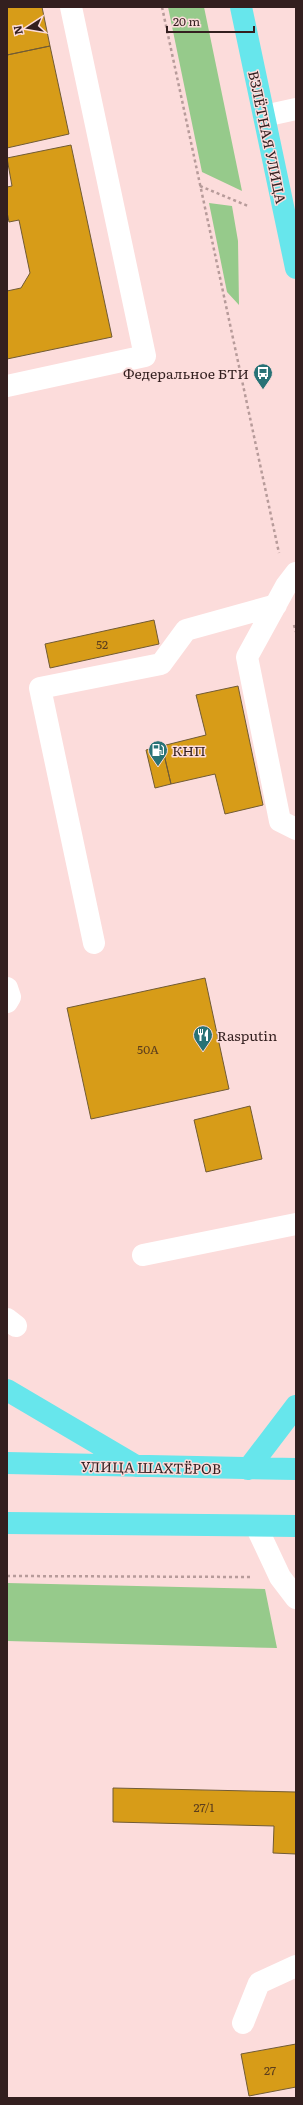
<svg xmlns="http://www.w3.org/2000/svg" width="303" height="2105" font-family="Literata,serif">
<rect width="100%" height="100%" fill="#fcdcdb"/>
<path fill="#96ca8b" d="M168,7H204L242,191L202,172Z
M209,203L232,206L238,241L239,305L227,292Z
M7,1583L265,1589L277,1648L7,1641Z"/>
<path fill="#d79c18" stroke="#715b35" d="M7,7H42L50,46L7,55Z
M50,46L69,134L7,148V55Z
M71,145L112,337L7,359V291L21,288L30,273L19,220L9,222L7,212V187L12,186L7,158Z
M154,620L159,644L50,668L45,644Z
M238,686L263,805L225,814L215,774L171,784L162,746L206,735L196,695Z
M162,746L171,784L155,788L146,750Z
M205,978L229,1089L91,1119L67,1008Z
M250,1106L262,1159L206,1172L194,1120Z
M113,1788L296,1792V1854L273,1853L274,1826L113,1822Z
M296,2044V2087L249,2096L241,2054Z"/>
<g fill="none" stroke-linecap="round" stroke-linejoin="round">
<path stroke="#b79b9a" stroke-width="2.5" stroke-dasharray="3 3" stroke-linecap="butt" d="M162,7L279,553
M200,186L248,206
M294,625L296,632
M7,1576L250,1577"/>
<path stroke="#fff" stroke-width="22" d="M264,116L296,109
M7,386L145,356L71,7
M296,573L286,586L247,657L280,821L296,829
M94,943L40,688L161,664L186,630L276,605
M7,988L10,997L7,1002
M143,1255L296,1224
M7,1319L16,1326
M256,1526L280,1577L296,1598
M243,2023L259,1983L296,1966"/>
<path stroke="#67e6ec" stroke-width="22" d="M241,7L296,268
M7,1390L136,1466
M7,1463L296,1469
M248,1469L296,1406
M7,1523L296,1526"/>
</g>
<defs>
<symbol id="bus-pin" viewBox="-11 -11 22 30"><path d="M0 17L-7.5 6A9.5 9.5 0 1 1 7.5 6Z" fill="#287276" stroke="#fcdcdb"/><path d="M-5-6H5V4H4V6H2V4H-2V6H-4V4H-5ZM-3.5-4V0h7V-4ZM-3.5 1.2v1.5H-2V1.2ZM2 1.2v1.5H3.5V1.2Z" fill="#fff"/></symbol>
<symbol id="fuel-pin" viewBox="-11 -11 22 30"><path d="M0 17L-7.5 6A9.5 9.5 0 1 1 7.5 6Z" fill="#287276" stroke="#fcdcdb"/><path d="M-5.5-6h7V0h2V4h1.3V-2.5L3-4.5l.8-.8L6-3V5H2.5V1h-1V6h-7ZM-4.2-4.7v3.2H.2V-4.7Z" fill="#fff"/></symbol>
<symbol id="restaurant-pin" viewBox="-11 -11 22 30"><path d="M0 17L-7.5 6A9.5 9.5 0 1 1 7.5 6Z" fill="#287276" stroke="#fcdcdb"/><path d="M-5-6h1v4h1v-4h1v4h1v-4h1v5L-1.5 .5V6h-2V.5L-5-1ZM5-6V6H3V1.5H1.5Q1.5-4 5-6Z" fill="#fff"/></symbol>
</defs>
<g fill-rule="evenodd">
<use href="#bus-pin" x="252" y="362" width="22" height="30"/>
<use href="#fuel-pin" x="147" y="739" width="22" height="30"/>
<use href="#restaurant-pin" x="192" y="1024" width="22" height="30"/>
</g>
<g text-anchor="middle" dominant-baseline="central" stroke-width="3" stroke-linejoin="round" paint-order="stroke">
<g font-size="12" fill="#5c3e1d">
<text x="102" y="644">52</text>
<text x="148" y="1049">50А</text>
<text x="204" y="1807">27/1</text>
<text x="270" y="2070">27</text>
</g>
<g font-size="14" fill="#331f1f" stroke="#fcdcdb">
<text transform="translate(268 137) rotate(78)">ВЗЛЁТНАЯ УЛИЦА</text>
<text transform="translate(151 1467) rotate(1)">УЛИЦА ШАХТЁРОВ</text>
</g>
<g font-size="14" fill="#331f1f" stroke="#fcdcdb" text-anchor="start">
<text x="249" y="373" text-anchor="end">Федеральное БТИ</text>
<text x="172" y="750">КНП</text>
<text x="217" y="1035">Rasputin</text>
</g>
</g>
<rect width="303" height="2105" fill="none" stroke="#331f1f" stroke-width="16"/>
<g transform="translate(28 28) rotate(258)" stroke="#fcdcdb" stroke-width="3" paint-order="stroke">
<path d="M0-3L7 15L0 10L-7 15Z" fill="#331f1f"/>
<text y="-6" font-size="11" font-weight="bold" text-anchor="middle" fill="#331f1f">N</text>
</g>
<path d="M167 26v6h87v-6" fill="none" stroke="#331f1f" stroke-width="2"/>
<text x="173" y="26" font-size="12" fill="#331f1f" stroke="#fcdcdb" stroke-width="3" paint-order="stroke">20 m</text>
</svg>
